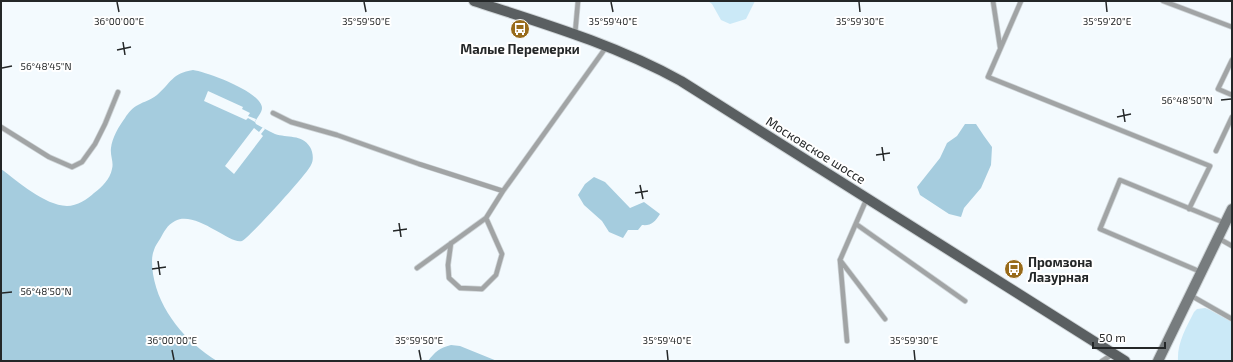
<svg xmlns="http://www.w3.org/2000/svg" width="1233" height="362" font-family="'Exo 2',sans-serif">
<rect width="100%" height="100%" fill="#f3fafe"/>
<path fill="#cbe9f7" d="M708,1H755L746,19L730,24L721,20L712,4Z
M1205,308L1208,309L1232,322V361H1178C1177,343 1186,328 1194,312L1197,309Z"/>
<path fill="#a5ccde" d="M193,70C207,72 262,92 262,108C262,113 257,117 255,122L256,124C262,127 268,131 275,134C287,138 302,134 310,147C313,152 314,160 311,165C308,173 249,238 242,241C230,245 196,210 175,221C167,225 164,232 160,239C158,242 155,246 154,250C151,257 152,266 153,274C159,311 186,342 217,361H1V169C19,182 44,205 67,206C77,206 88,199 94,193C102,187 110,179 112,169C114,162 110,156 111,148C112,138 119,126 125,118C128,113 133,107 138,105C145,101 149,101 157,95C171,83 172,73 193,70Z
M965,124H976L984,136L992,147L991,165L981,188L964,208L961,217L949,214L920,195L917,187L940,158L947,143L957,136Z
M594,177L605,182L630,208L644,202L660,214C655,222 651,226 642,225L638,230H628L623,238L609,232L602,221L584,205L578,195L585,184Z
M451,345L460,346L497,361H428C435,352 439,348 451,345Z"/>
<path fill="#f3fafe" d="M208,91L243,107L242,109L250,113L248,116L256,119L255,122L248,118L246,120L204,101Z
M263,127L265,129L261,134L263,136L234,174L225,166L254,128L259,132Z"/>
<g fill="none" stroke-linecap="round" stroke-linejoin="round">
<defs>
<path id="lane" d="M993,1L1000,47
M1021,1L988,77L1210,166L1189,209
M1163,1L1232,27
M575,34L578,1
M1232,60L1218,89L1232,95
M273,113L291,122L337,135L419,164L503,191
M1,127L49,157L72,167L82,162L95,144L105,124L118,92
M1216,151L1232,117
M856,224L965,301
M1218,238L1232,246
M451,243L448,265L449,278L460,288L482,289L496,275L502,254L486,218
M840,260L885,319
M417,268L486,218L503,191L607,46
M1201,272L1100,229L1120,180L1225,223
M1190,295L1232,319
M847,341L840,260L867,198
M1102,361L1113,354"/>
<path id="secondary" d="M1158,361L1232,209"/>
<path id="primary" d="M474,1C545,24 616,45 681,81L1125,361"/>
</defs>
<use href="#lane" stroke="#ced4d7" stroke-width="6"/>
<use href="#secondary" stroke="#ced4d7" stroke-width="12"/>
<use href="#primary" stroke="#ced4d7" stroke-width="12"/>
<use href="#lane" stroke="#a1a4a5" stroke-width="4.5"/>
<use href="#secondary" stroke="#777c7e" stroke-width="10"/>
<use href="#primary" stroke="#5a5f61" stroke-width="10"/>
</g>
<path fill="none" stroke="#242728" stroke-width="1.5" d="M117,2L119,12M364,2L366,12M611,2L613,12M859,2L860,12M1106,2L1107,12M123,42L125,55M117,50L131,47M2,68L12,66M1221,100L1231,99M1123,109L1125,122M1117,117L1131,114M882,147L884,161M876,155L890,153M640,185L643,199M635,193L648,191M399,223L401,237M393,231L407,229M158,261L160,275M152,269L166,267M2,293L12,292M172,350L174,360M419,350L421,360M667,350L668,360M914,350L915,360"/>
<defs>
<symbol id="bus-disc" viewBox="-11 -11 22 22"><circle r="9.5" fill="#986b1a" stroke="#fff"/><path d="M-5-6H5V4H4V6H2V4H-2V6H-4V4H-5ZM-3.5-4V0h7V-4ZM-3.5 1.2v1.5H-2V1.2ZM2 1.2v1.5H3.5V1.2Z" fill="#fff"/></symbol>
</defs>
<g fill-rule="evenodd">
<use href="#bus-disc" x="509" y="18" width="22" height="22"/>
<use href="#bus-disc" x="1003" y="258" width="22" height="22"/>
</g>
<g text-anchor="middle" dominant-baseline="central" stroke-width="4" stroke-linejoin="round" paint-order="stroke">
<g font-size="13" font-weight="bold" fill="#242728" stroke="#fff">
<text x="520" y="49">Малые Перемерки</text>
<text x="1028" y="262" text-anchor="start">Промзона<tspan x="1028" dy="15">Лазурная</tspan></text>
</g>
<g font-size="13" fill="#242728" stroke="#fff">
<text transform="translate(816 150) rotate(32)">Московское шоссе</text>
</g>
</g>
<g font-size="10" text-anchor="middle" fill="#242728" stroke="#fff" stroke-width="4" stroke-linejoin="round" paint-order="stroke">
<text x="119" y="25">36°00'00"E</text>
<text x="366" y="25">35°59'50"E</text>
<text x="613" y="25">35°59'40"E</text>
<text x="860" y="25">35°59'30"E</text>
<text x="1107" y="25">35°59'20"E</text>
<text x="46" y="70">56°48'45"N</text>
<text x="1187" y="104">56°48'50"N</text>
<text x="46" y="295">56°48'50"N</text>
<text x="172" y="344">36°00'00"E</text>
<text x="419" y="344">35°59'50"E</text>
<text x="667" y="344">35°59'40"E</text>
<text x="914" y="344">35°59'30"E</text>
</g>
<rect width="1233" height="362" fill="none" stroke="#242728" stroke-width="4"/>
<path d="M1093 342v6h72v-6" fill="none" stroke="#242728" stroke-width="2"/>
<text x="1099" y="342" font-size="12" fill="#242728" stroke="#ffffff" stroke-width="3" paint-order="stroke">50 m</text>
</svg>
